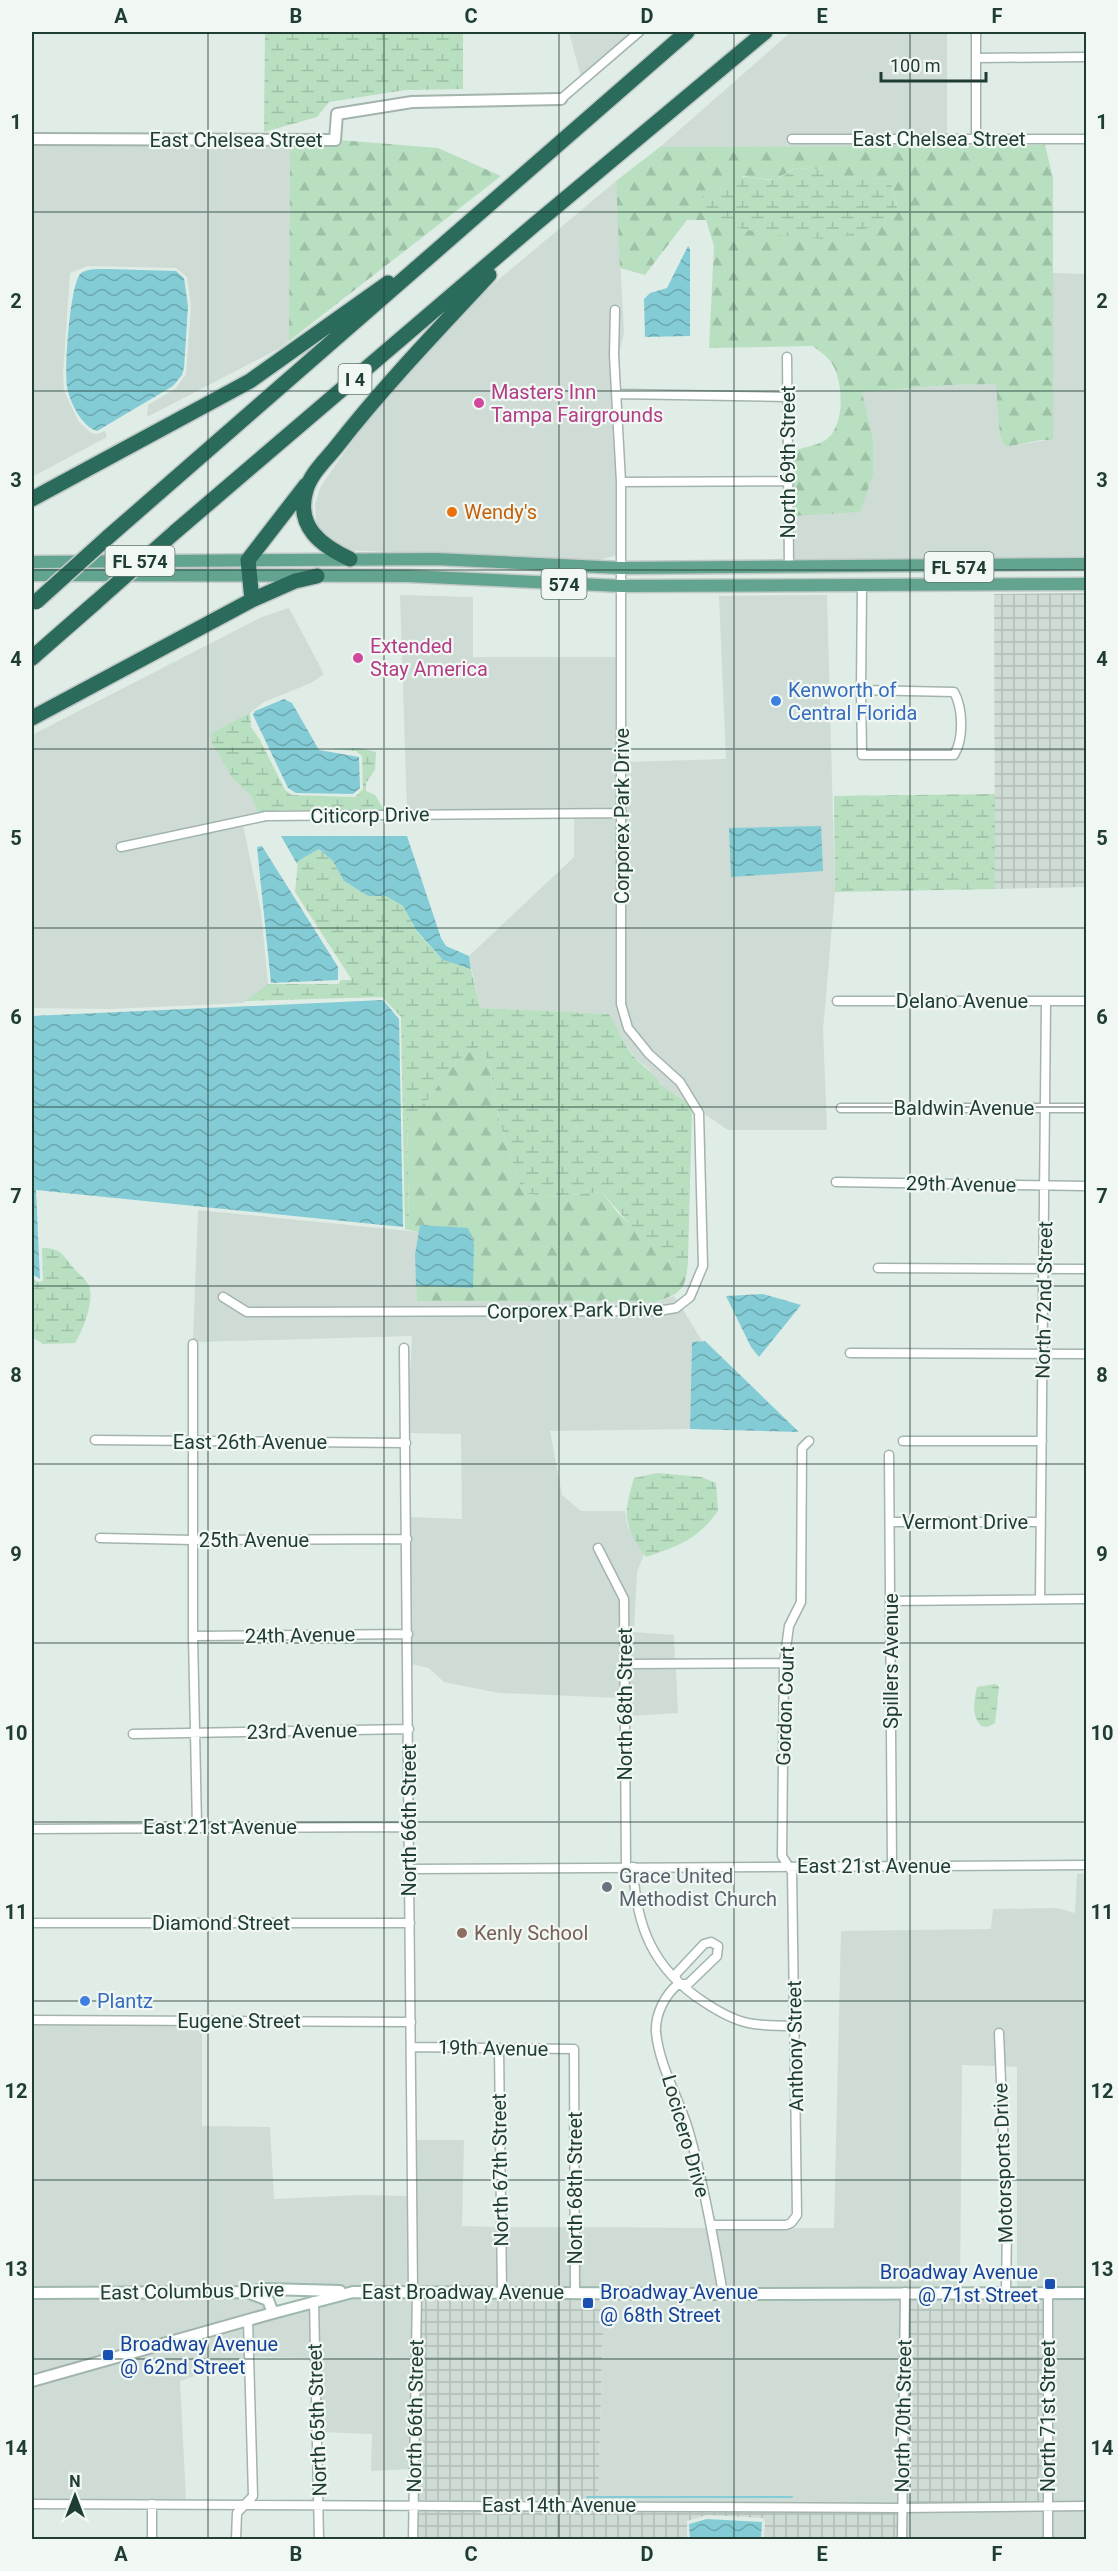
<svg xmlns="http://www.w3.org/2000/svg" width="1118" height="2571" font-family="Roboto,sans-serif">
<defs>
<pattern id="industrial-grid" width="8" height="8" patternUnits="userSpaceOnUse" patternTransform="scale(1.5)"><rect width="8" height="8" fill="#cedcd5"/><path d="M0 4h8M4 0v8" fill="none" stroke="#b1beb7"/></pattern>
<pattern id="forest-firs" width="22" height="20" patternUnits="userSpaceOnUse" patternTransform="scale(1.5)"><rect width="22" height="20" fill="#b7dfc0"/><path d="M5 1l3.5 6h-7zM16 11l3.5 6h-7z" fill="#9dc0a6"/></pattern>
<pattern id="wetland-marsh" width="20" height="14" patternUnits="userSpaceOnUse" patternTransform="scale(1.5)"><rect width="20" height="14" fill="#b7dfc0"/><path d="M1 5h8M5 5V1M11 12h8M15 12V8" fill="none" stroke="#9dc0a6"/></pattern>
<pattern id="water-waves" width="16" height="10" patternUnits="userSpaceOnUse" patternTransform="scale(1.5)"><rect width="16" height="10" fill="#84ccd5"/><path d="M0 5q4-4 8 0t8 0" fill="none" stroke="#6ca7ae"/></pattern>
</defs>
<rect width="100%" height="100%" fill="#e0ece6"/>
<path fill="#cedcd5" d="M569,32H633L581,77Z
M791,32H947V135H789V143H947V146L660,147Z
M32,144H290L289,341L280,348L147,417L148,405L175,389L186,374L191,306L187,277L176,268L88,266L70,273L63,373L64,391L79,422L91,433L97,434L105,431L107,437L32,477Z
M616,181L624,333L620,350V383L618,354V306L611,305L610,351L618,482V555L598,560L341,550L317,533L315,504L321,486L379,402L459,313Z
M1053,273L1086,274V558L792,562V516L873,439L862,392L950,385L997,384L1000,436L1005,447L1053,439Z
M400,595L473,597V657H618L619,808L407,811Z
M827,595L835,892L823,1030L827,1130H728L703,1113L683,1079L652,1051L631,1026L625,1004L626,762L726,759L719,596Z
M289,608L324,674L311,683L264,702L250,713L233,779L251,796L258,813L117,844L118,851L243,825L261,911L268,984L243,1003L112,1009L32,1008V735L262,617Z
M574,817H619L625,1030L678,1085L689,1104L658,1083L649,1069L636,1059L625,1044L609,1014L480,1008L469,956L574,857Z
M198,1210L419,1232L415,1254L417,1301L655,1302L674,1296L678,1302L675,1304L658,1307L248,1308L222,1292L218,1299L247,1316L658,1315L677,1312L682,1308L702,1341L692,1342L690,1429L550,1431L562,1495L581,1511H625L627,1525L644,1554L637,1572L634,1632L674,1635L675,1660H629L628,1599L600,1543L594,1547L620,1600L622,1698L499,1693L444,1682L429,1668L412,1664L410,1517L462,1519L461,1434L409,1433V1394L412,1336L197,1342L193,1340Z
M676,1668L678,1713L629,1716V1669Z
M1086,1873V2289H1017V2067L1004,2066L1002,2029L995,2030L996,2066L962,2065L960,2288L726,2290L715,2229L834,2228L841,1931L991,1929L993,1909L1057,1908L1075,1913L1077,1874Z
M32,2024L202,2025V2126L270,2127L274,2199L360,2195L409,2196V2288L327,2286L32,2289Z
M416,2140H464L462,2226L497,2227L498,2288H416Z
M504,2227H572V2288H505Z
M579,2227L707,2228L719,2290L579,2288Z
M247,2296L265,2303L268,2310L32,2376V2297Z
M353,2296H413L410,2469L371,2471L372,2434L321,2432L317,2304Z
M604,2296H901L898,2504L598,2501Z
M1052,2297H1086V2502L1052,2503Z
M310,2306L311,2358L253,2357L252,2323Z
M245,2325V2359L180,2381L186,2500H32V2385Z
M1086,2510V2539H1052V2511Z
M1044,2511L1045,2539H907V2512Z"/>
<path fill="url(#industrial-grid)" d="M1086,593V887L995,889L994,594Z
M420,2296H604L598,2501L417,2500Z
M908,2296L1045,2297L1044,2503L906,2504Z
M417,2508L898,2512V2539H764L765,2522L763,2518L707,2515L687,2521V2539L417,2540Z"/>
<path fill="url(#forest-firs)" fill-rule="evenodd" d="M339,140L438,148L501,176L289,341L290,144Z
M1045,145L1053,178V440H1041L1005,447L1000,436L996,384L950,385L862,392L873,439V474L860,512L792,516V451C802,448 815,446 824,441C846,429 844,380 831,362C827,356 819,351 813,346L709,348L714,246L706,220H687L645,275L620,268L616,181L660,147ZM795,168L825,170L838,177L890,179L898,210L821,239L799,236L702,196L723,190L743,176L775,180Z
M482,1046L490,1068L500,1124L523,1193L549,1197L602,1192L617,1212L671,1263L688,1260C686,1290 682,1293 655,1302L417,1301L416,1286L473,1288L420,1226L419,1232L409,1230L407,1112L416,1111C422,1104 430,1098 435,1090C451,1068 455,1057 482,1046Z"/>
<path fill="url(#wetland-marsh)" d="M265,32H463V89L405,90L329,102L317,117L264,132Z
M795,168L825,170L838,177L890,179L898,211L878,224L851,234L821,239L764,234L732,226L704,213L702,196L723,190C735,169 754,180 773,180C780,179 789,172 795,168Z
M250,713L251,727L260,740L285,790L292,795L355,797L363,789L362,756L356,751L331,749L360,748L376,752L375,770L366,783V791L375,795L384,810H281L258,813L251,796L233,779L212,743L211,733Z
M995,794V889L835,892L834,796Z
M319,849L333,861L344,881L368,896L386,895L403,906L416,931L443,960L471,969L480,1008L609,1014C618,1028 623,1044 634,1057C641,1065 651,1071 659,1081L658,1083L689,1104L692,1109L688,1260L671,1263L633,1228L602,1192L549,1197L523,1193L500,1124L490,1068L482,1046C455,1057 451,1068 435,1090C430,1098 422,1105 416,1112H407L409,1230L405,1229L401,1017L382,997L245,1001L268,984H338L341,980H352L295,892L298,861Z
M42,1248C59,1248 62,1253 72,1266C76,1272 84,1277 88,1284C96,1298 83,1330 75,1343L43,1344L32,1337V1278L38,1282L43,1281Z
M657,1473L701,1477L716,1483L718,1511C697,1540 678,1546 646,1557C623,1524 623,1516 634,1478Z
M995,1684L999,1687L995,1723L987,1727L981,1726C971,1715 974,1701 977,1687Z"/>
<path fill="url(#water-waves)" d="M688,246L690,249V336L645,337L644,299L650,293L667,288Z
M108,269L176,271L184,278L188,306L184,368L182,375L173,386L97,431C82,427 69,401 67,386C64,370 70,282 81,273C88,268 100,269 108,269Z
M284,699L292,703L319,750L359,757L360,788L353,794L296,793L288,788L253,715L255,711Z
M821,826L823,871L731,877L729,828Z
M281,836H407L441,938L446,946L469,956L471,969L443,960L416,930L403,906L386,896H368L344,881L333,861L319,849L298,861L297,864Z
M262,846L338,967V980L271,983L257,847Z
M383,1000L399,1019L403,1227L36,1190L40,1279L32,1274V1016Z
M420,1225L468,1228L474,1243L473,1288L416,1286L415,1254Z
M763,1294L801,1305L759,1357L751,1347L726,1296Z
M705,1341L799,1432L690,1429L692,1342Z
M707,2519L762,2522L761,2539H690L689,2524Z"/>
<g fill="none" stroke-linecap="round" stroke-linejoin="round">
<path stroke="#84ccd5" stroke-width="2" d="M587,2497H792"/>
<defs>
<path id="minor" d="M976,32V139
M976,58L1086,57
M561,99L639,32
M792,139H1086
M787,357L789,567
M618,394L788,397
M621,482L789,481
M861,690L954,692C963,708 964,739 954,755H862Z
M861,690L862,585
M121,847L266,816L622,813
M837,1001H1086
M841,1108H1086
M836,1182L1086,1186
M878,1268L1086,1269
M223,1297L247,1312L658,1311L676,1308L690,1297L703,1266L699,1113L680,1082L649,1054L628,1028L621,1004V482L614,355L615,310
M193,1344V1636L197,1826
M404,1348L413,2292
M850,1353L1086,1354
M95,1440L406,1443
M903,1441H1042
M889,1455L892,1866
M891,1522H1040
M100,1538L193,1540L407,1539
M598,1548L624,1599L626,1867
M1040,1599L1046,1001
M891,1601L1086,1599
M193,1636L408,1634
M625,1664L784,1663
M133,1734L409,1729
M32,1829L409,1827
M633,1867C636,1927 653,1969 704,2002C719,2012 736,2022 754,2024C768,2026 782,2026 796,2026
M409,1869L1086,1865
M32,1923H410
M678,1984H688L717,1956L718,1946L711,1942L704,1944L675,1975L678,1984C665,1995 655,2014 656,2032C659,2066 680,2100 689,2132C704,2185 714,2240 723,2294
M32,2020L411,2022
M999,2033L1007,2226L1006,2293
M411,2047L574,2049L575,2292
M499,2048L502,2292
M711,2225H786L791,2223L797,2215L792,1872L782,1856L784,1663L789,1626L801,1602L802,1448L809,1441
M314,2301L319,2540
M32,2504L902,2508L1086,2506
M152,2504V2540
M236,2540L237,2513L253,2496L248,2320
M413,2540L417,2292
M902,2540L905,2292
M1048,2540V2293"/>
<path id="tertiary" d="M32,139L335,140L337,114L412,102L561,99
M32,2381L273,2313"/>
<path id="secondary" d="M247,2292L268,2300L273,2313L353,2292L723,2294L1086,2293
M32,2293L247,2292L265,2289L340,2291"/>
<path id="primary" d="M32,562L436,559L621,568L1086,564
M32,575L408,576L621,586L1086,584"/>
<path id="motorway" d="M32,499L250,381L388,283
M175,532L534,225L765,32
M107,538L687,32
M350,559C322,546 295,527 306,490C311,473 326,460 337,446C384,386 437,331 489,275
M252,600L248,560L306,485
M32,658L96,602
M32,718L252,600L295,581L317,576"/>
</defs>
<use href="#minor" stroke="#a3b4ad" stroke-width="11"/>
<use href="#tertiary" stroke="#a3b4ad" stroke-width="14"/>
<use href="#secondary" stroke="#9eb8ae" stroke-width="14"/>
<use href="#primary" stroke="#c1c9c6" stroke-width="15"/>
<use href="#motorway" stroke="#c1c9c6" stroke-width="18"/>
<use href="#minor" stroke="#fff" stroke-width="8"/>
<use href="#tertiary" stroke="#fff" stroke-width="10"/>
<use href="#secondary" stroke="#fff" stroke-width="10"/>
<use href="#primary" stroke="#62a490" stroke-width="12"/>
<use href="#motorway" stroke="#2a6b5b" stroke-width="15"/>
<defs>
<path id="motorway-bridge" d="M36,602L107,538
M96,602L175,532"/>
</defs>
<use href="#motorway-bridge" stroke="#c1c9c6" stroke-width="18" stroke-linecap="butt"/>
<use href="#motorway-bridge" stroke="#2a6b5b" stroke-width="15"/>
</g>
<path fill="none" stroke="#203d34" stroke-width="1.5" stroke-opacity="0.55" d="M208,32V2540M384,32V2540M559,32V2540M734,32V2540M910,32V2540M32,212H1086M32,391H1086M32,570H1086M32,749H1086M32,928H1086M32,1107H1086M32,1286H1086M32,1464H1086M32,1643H1086M32,1822H1086M32,2001H1086M32,2180H1086M32,2359H1086"/>
<g fill="#d1479c" stroke="#f1f8f4" stroke-width="2">
<circle cx="479" cy="403" r="6"/>
<circle cx="358" cy="658" r="6"/>
</g>
<circle fill="#e8710a" stroke="#f1f8f4" stroke-width="2" cx="452" cy="512" r="6"/>
<g fill="#3f7fe0" stroke="#f1f8f4" stroke-width="2">
<circle cx="776" cy="701" r="6"/>
<circle cx="85" cy="2001" r="6"/>
</g>
<circle fill="#6b7280" stroke="#f1f8f4" stroke-width="2" cx="607" cy="1887" r="6"/>
<circle fill="#8d6e63" stroke="#f1f8f4" stroke-width="2" cx="462" cy="1933" r="6"/>
<g fill="#1a4fb4" stroke="#f1f8f4" stroke-width="2">
<rect x="1044" y="2278" width="12" height="12" rx="3"/>
<rect x="582" y="2297" width="12" height="12" rx="3"/>
<rect x="102" y="2349" width="12" height="12" rx="3"/>
</g>
<g text-anchor="middle" dominant-baseline="central" stroke-width="4.5" stroke-linejoin="round" paint-order="stroke">
<g fill="#f1f8f4" stroke="#5f756e" stroke-width="1.5">
<rect x="338.5" y="364" width="33" height="30" rx="4.5"/>
<rect x="105.5" y="546" width="69" height="30" rx="4.5"/>
<rect x="924.5" y="552" width="69" height="30" rx="4.5"/>
<rect x="541.5" y="569" width="45" height="30" rx="4.5"/>
</g>
<g font-size="18" font-weight="bold" fill="#203d34">
<text x="355" y="379">I 4</text>
<text x="140" y="561">FL 574</text>
<text x="959" y="567">FL 574</text>
<text x="564" y="584">574</text>
</g>
<g font-size="20" fill="#203d34" stroke="#f1f8f4">
<text x="939" y="139">East Chelsea Street</text>
<text x="236" y="140">East Chelsea Street</text>
<text transform="translate(788 462) rotate(-90)">North 69th Street</text>
<text transform="translate(370 815) rotate(-1)">Citicorp Drive</text>
<text transform="translate(622 816) rotate(-90)">Corporex Park Drive</text>
<text x="962" y="1001">Delano Avenue</text>
<text x="964" y="1108">Baldwin Avenue</text>
<text transform="translate(961 1184) rotate(1)">29th Avenue</text>
<text transform="translate(1044 1300) rotate(-89)">North 72nd Street</text>
<text transform="translate(575 1310) rotate(-1)">Corporex Park Drive</text>
<text x="250" y="1442">East 26th Avenue</text>
<text x="965" y="1522">Vermont Drive</text>
<text x="254" y="1540">25th Avenue</text>
<text transform="translate(300 1635) rotate(-1)">24th Avenue</text>
<text transform="translate(891 1661) rotate(-90)">Spillers Avenue</text>
<text transform="translate(625 1704) rotate(-90)">North 68th Street</text>
<text transform="translate(785 1706) rotate(-88)">Gordon Court</text>
<text transform="translate(302 1731) rotate(-1)">23rd Avenue</text>
<text transform="translate(409 1820) rotate(-90)">North 66th Street</text>
<text x="220" y="1827">East 21st Avenue</text>
<text x="874" y="1866">East 21st Avenue</text>
<text x="221" y="1923">Diamond Street</text>
<text x="239" y="2021">Eugene Street</text>
<text transform="translate(795 2046) rotate(-91)">Anthony Street</text>
<text transform="translate(493 2048) rotate(1)">19th Avenue</text>
<text transform="translate(686 2136) rotate(74)">Locicero Drive</text>
<text transform="translate(1003 2163) rotate(-92)">Motorsports Drive</text>
<text transform="translate(500 2170) rotate(-91)">North 67th Street</text>
<text transform="translate(575 2188) rotate(-90)">North 68th Street</text>
<text transform="translate(192 2291) rotate(-1)">East Columbus Drive</text>
<text x="463" y="2292">East Broadway Avenue</text>
<text transform="translate(415 2416) rotate(-89)">North 66th Street</text>
<text transform="translate(903 2416) rotate(-89)">North 70th Street</text>
<text transform="translate(1048 2416) rotate(-90)">North 71st Street</text>
<text transform="translate(317 2420) rotate(-92)">North 65th Street</text>
<text x="559" y="2505">East 14th Avenue</text>
</g>
<g font-size="20" fill="#b23c85" stroke="#f1f8f4" text-anchor="start">
<text x="491" y="392">Masters Inn<tspan x="491" dy="23">Tampa Fairgrounds</tspan></text>
<text x="370" y="646">Extended<tspan x="370" dy="23">Stay America</tspan></text>
</g>
<g font-size="20" fill="#c56008" stroke="#f1f8f4" text-anchor="start">
<text x="464" y="512">Wendy's</text>
</g>
<g font-size="20" fill="#366cbe" stroke="#f1f8f4" text-anchor="start">
<text x="788" y="690">Kenworth of<tspan x="788" dy="23">Central Florida</tspan></text>
<text x="97" y="2001">Plantz</text>
</g>
<g font-size="20" fill="#5b616d" stroke="#f1f8f4" text-anchor="start">
<text x="619" y="1876">Grace United<tspan x="619" dy="23">Methodist Church</tspan></text>
</g>
<g font-size="20" fill="#785e54" stroke="#f1f8f4" text-anchor="start">
<text x="474" y="1933">Kenly School</text>
</g>
<g font-size="20" fill="#164399" stroke="#f1f8f4" text-anchor="start">
<text x="1038" y="2272" text-anchor="end">Broadway Avenue<tspan x="1038" dy="23">@ 71st Street</tspan></text>
<text x="600" y="2292">Broadway Avenue<tspan x="600" dy="23">@ 68th Street</tspan></text>
<text x="120" y="2344">Broadway Avenue<tspan x="120" dy="23">@ 62nd Street</tspan></text>
</g>
</g>
<rect width="1118" height="2571" fill="none" stroke="#f1f8f4" stroke-width="66"/>
<g transform="translate(75 2496)" stroke="#f1f8f4" stroke-width="4.5" paint-order="stroke">
<path d="M0-4.5L10 22L0 15L-10 22Z" fill="#203d34"/>
<text y="-9" font-size="16" font-weight="bold" text-anchor="middle" fill="#203d34">N</text>
</g>
<path d="M881 72v9h105v-9" fill="none" stroke="#203d34" stroke-width="3"/>
<text x="890" y="72" font-size="18" fill="#203d34" stroke="#f1f8f4" stroke-width="4.5" paint-order="stroke">100 m</text>
<rect x="33" y="33" width="1052" height="2505" fill="none" stroke="#203d34" stroke-width="2"/>
<g font-size="20" text-anchor="middle" font-weight="bold" fill="#203d34">
<text x="121" y="23">A</text>
<text x="296" y="23">B</text>
<text x="471" y="23">C</text>
<text x="647" y="23">D</text>
<text x="822" y="23">E</text>
<text x="997" y="23">F</text>
<text x="16" y="129">1</text>
<text x="1102" y="129">1</text>
<text x="16" y="308">2</text>
<text x="1102" y="308">2</text>
<text x="16" y="487">3</text>
<text x="1102" y="487">3</text>
<text x="16" y="666">4</text>
<text x="1102" y="666">4</text>
<text x="16" y="845">5</text>
<text x="1102" y="845">5</text>
<text x="16" y="1024">6</text>
<text x="1102" y="1024">6</text>
<text x="16" y="1203">7</text>
<text x="1102" y="1203">7</text>
<text x="16" y="1382">8</text>
<text x="1102" y="1382">8</text>
<text x="16" y="1561">9</text>
<text x="1102" y="1561">9</text>
<text x="16" y="1740">10</text>
<text x="1102" y="1740">10</text>
<text x="16" y="1919">11</text>
<text x="1102" y="1919">11</text>
<text x="16" y="2098">12</text>
<text x="1102" y="2098">12</text>
<text x="16" y="2276">13</text>
<text x="1102" y="2276">13</text>
<text x="16" y="2455">14</text>
<text x="1102" y="2455">14</text>
<text x="121" y="2561">A</text>
<text x="296" y="2561">B</text>
<text x="471" y="2561">C</text>
<text x="647" y="2561">D</text>
<text x="822" y="2561">E</text>
<text x="997" y="2561">F</text>
</g>
</svg>
